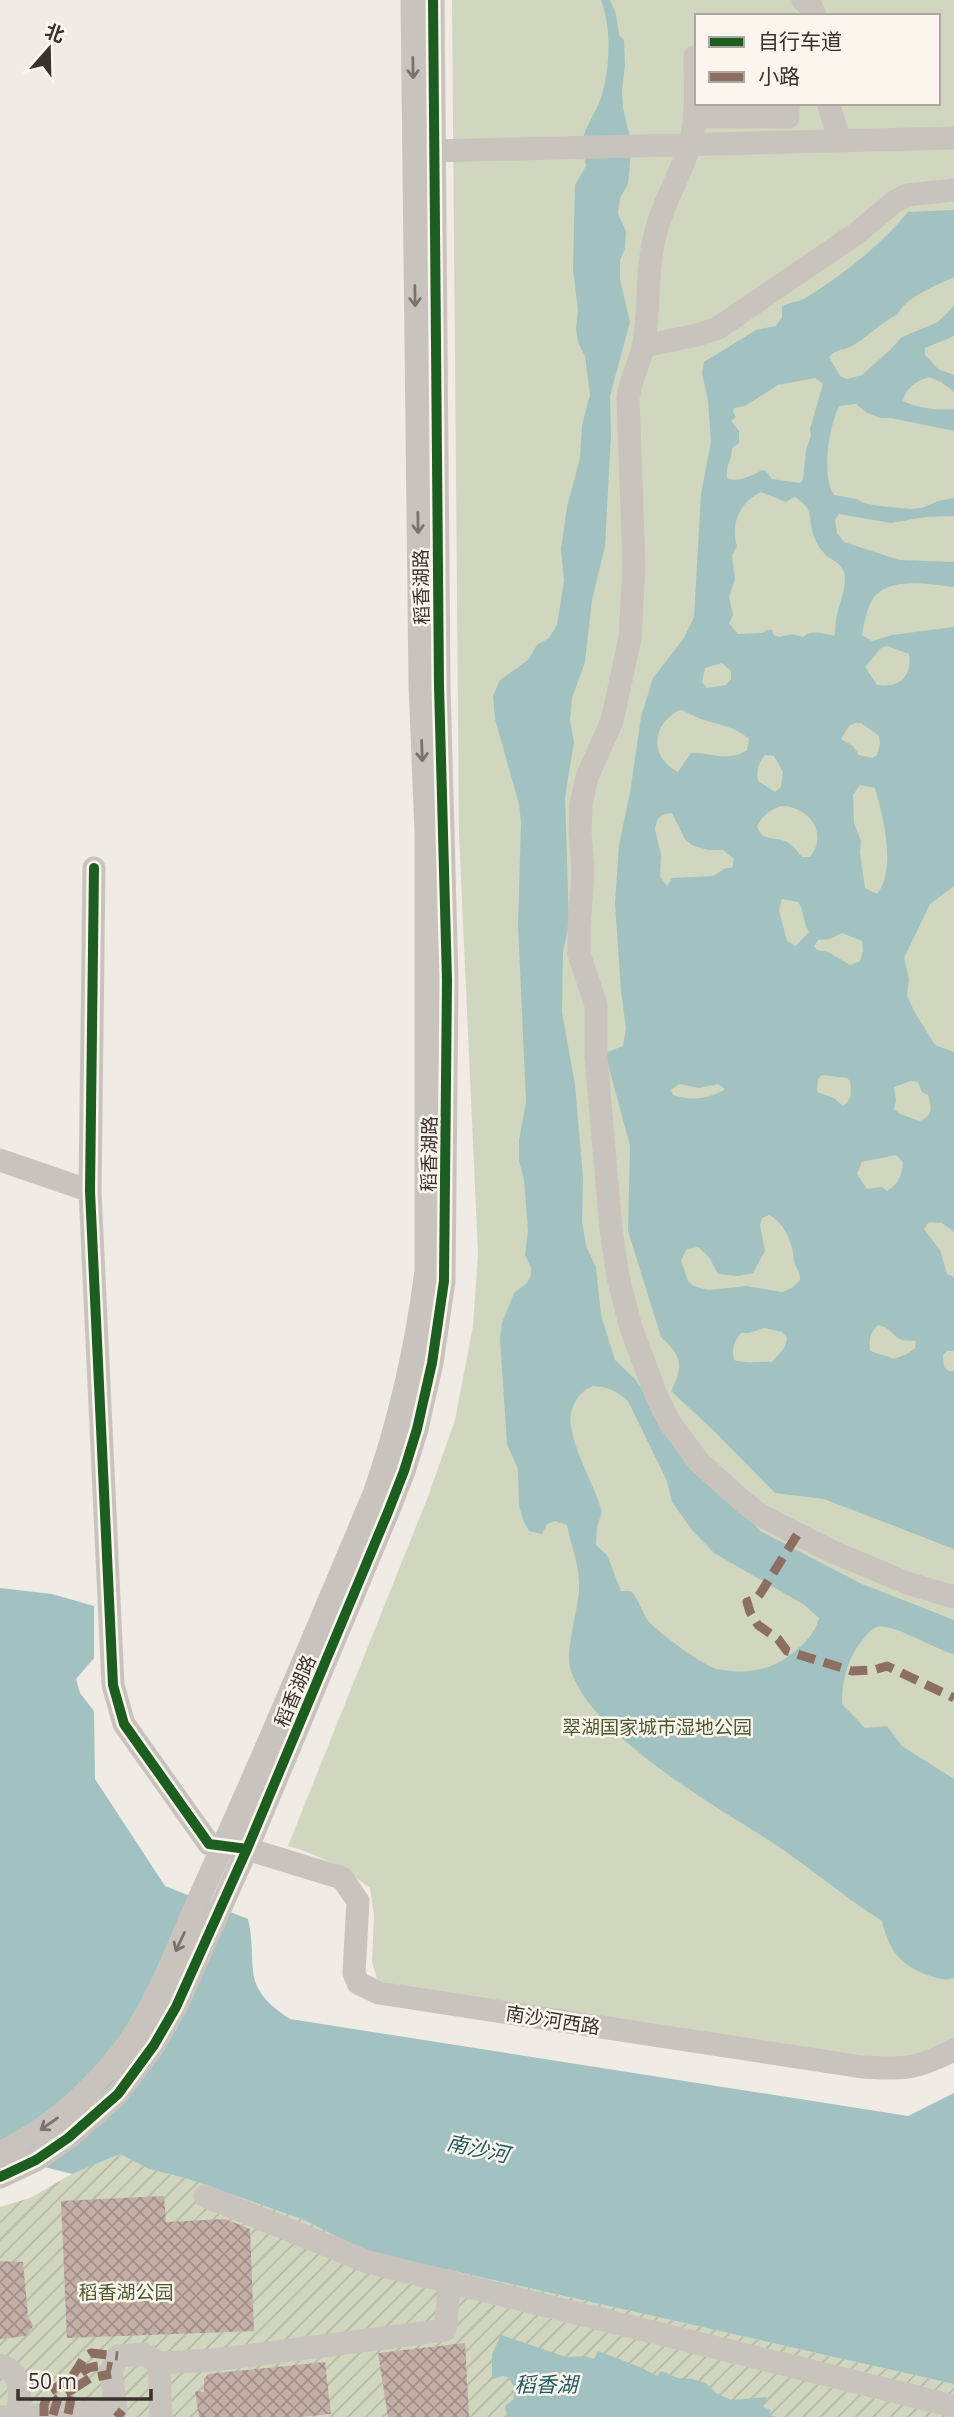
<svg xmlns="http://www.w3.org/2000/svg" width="954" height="2417" font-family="'Open Sans','Noto Sans SC',sans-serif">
<defs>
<pattern id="garden-furrows" width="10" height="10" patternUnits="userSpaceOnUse" patternTransform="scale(1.75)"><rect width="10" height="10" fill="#d1d6bf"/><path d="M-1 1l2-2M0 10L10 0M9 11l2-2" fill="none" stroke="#b4b8a4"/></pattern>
<pattern id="building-cross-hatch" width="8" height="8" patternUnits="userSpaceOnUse" patternTransform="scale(1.75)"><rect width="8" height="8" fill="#c3afa7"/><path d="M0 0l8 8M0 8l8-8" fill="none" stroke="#a08f88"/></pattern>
</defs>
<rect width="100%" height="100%" fill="#f0ebe5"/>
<path fill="#d1d6bf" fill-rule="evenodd" d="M452,0H954V2041L905,2061L862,2059L396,1988L377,1979L372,1962L374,1915L370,1888C345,1869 318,1854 288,1846L429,1494L455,1420L473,1326L478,1254L459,834ZM697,16H938V103H697Z"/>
<path fill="url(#garden-furrows)" d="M120,2154L149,2169L188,2179L304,2220L365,2251L954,2384V2417H0V2207L30,2198L72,2174Z"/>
<path fill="#a1c2c1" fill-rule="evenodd" d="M601,0H610L616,14L619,35L624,40L625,66L622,90L623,108L630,138V164L628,184L620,198L618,214L626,231L625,248L620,261V279L630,322L610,396L611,435L605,546L592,600L585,662L572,698L570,720L574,742L565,797L569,924L563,952L562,1012L575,1085L583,1178L582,1221L586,1246L596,1267L601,1315L615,1360L635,1379L644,1392L760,1531L862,1584L954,1620V1654C935,1650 894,1623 877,1627C868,1630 863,1640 858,1646C846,1663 842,1684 842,1704L865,1728L887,1726L902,1746L954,1779V1978C943,1981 937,1978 927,1975C899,1964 889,1950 882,1921C843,1896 808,1866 770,1841C712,1804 593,1736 571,1671C564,1651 579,1610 579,1587C580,1566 571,1546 567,1525L555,1521L547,1524L542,1534L529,1531L524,1522L519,1506L518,1469L507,1444L500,1339L502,1323L514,1293L527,1283L531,1275V1268L525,1255L528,1230L524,1180L519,1161V1140L526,1102L518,925L521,822L519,804L495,719L493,696L500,680L528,660L537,645L549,638L557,625L564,581L561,549L567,507L580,458L582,425L590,395L585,356L578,342L576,329L578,310L573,269L575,185L586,166C585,158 581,147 583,139C586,125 596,112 601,98C610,69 612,29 601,0ZM593,1386C608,1387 617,1391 628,1401L667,1481L672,1502L692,1530L714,1553L803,1604L819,1618C815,1635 800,1648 786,1658C766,1672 740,1674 717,1669C703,1666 661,1634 650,1623C641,1613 640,1600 631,1591H621L607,1555L596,1545L597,1527L602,1512C594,1483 575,1455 571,1425C568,1410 578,1391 593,1386Z
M954,210V277C939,284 904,298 898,314C880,323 867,338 850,347C841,351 836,349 829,357L840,376L847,379L862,375L890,350L902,337L938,322L954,306V336L925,348V355L938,369L954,375V392L941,382L929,377C917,380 905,389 903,401C917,408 939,411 954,409V431L891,418H880L867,413L856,404L839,406C829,426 821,477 834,495L857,499L863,503L879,506L911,509L922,508L938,501L954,498V516L925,517L891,523L839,514L835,520L837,533L844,542L899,560L954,562V587C928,584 886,575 871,602C866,612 864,624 862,635L872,641L892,635L954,627V886L930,904L904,958L909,979L907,995L914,1011L935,1045L954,1052V1232L942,1223L929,1222L924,1229L940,1250L947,1274L954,1277V1351H947L943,1355L944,1367L949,1371H954V1549L824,1499L775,1493L714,1431L671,1391C684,1366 682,1356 661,1337L628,1231L630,1146L605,1053L623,1046L626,1028L621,991L615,903L619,845L630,793L641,717L653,678L684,638L694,617L701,494L711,442L708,400L702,373L704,362L756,330L776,326L782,317V307C790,301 798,303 807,297C845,273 879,247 908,212ZM815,378L823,384L810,429L811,436L806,450L803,480L800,483L772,479L766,471L762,470C752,476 737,483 727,478C725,466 732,460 732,448L739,443V431L731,421L736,417L733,412L734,408L745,406L778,385ZM761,492L786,502L794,497C817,509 806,521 815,539C817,544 820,549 824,553C830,560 841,562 844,572C848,586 838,606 836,620C835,627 836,630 834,636C823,634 813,629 803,637L792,634L779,637L774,635L772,630H766L763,633L738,634L729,623L733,615L729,597L735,579L732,555L737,546C730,524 740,502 761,492ZM887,646L909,654C912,677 900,688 877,685L865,667L881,648ZM722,663L731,671V679L726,685L707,688L702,682L705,668ZM680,710C688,712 693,716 701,719C718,725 735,726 749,739L747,750C728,763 710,752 691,753L678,772C649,757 651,724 680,710ZM855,723H861L879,736L880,744L877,755L872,758L859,755L853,746L841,739L849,726ZM765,755L774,756L783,772L781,787L775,792L758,781C756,770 758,764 765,755ZM860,785L875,788C883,817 897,869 877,894L865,888L860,853L861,841L854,823L853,795ZM782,806C809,807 829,833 810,857H802C797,851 793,844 785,841C772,836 762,842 757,826C763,815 771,809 782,806ZM672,813L685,839L692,845L708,850H723L734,859L732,868H726L713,876L672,878L667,886L660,876L661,855L655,829L657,820L662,815ZM782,899L798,902C805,911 802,922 809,932L796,946L787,941L779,911ZM842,933L862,941L863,951L860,961L850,965L828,952L817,950L814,946L818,940L830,939ZM822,1075L847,1078L850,1081C851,1091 853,1099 843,1106L834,1098L817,1092L818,1079ZM911,1081L918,1082L922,1092L928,1095C932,1107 933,1116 920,1121L900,1114L894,1109L896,1101L894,1087ZM679,1084L699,1088L718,1084L725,1089C710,1099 691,1101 673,1095L671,1090ZM896,1155L903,1162C902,1175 899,1184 887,1191L882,1187L867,1189L857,1174L862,1162ZM769,1215C783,1222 790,1237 793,1253C794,1257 793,1260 795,1264C798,1271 800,1272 800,1280L792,1288L782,1292L747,1286L708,1290L694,1286L688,1281L681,1260L687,1249L698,1247L709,1257L718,1274L738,1276L753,1273L765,1251L760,1225L762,1218ZM878,1325C889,1327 890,1332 898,1338C903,1342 910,1340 916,1341L915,1348L907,1354L894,1359C886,1355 877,1355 870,1350C869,1339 870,1333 878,1325ZM764,1328L782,1332L787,1338L785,1347L772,1362C759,1361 747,1364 734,1360C731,1349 734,1342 741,1333H749Z
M0,1588L52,1594L94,1606V1658L76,1679L80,1693L94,1711L95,1779L165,1886L248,1919C259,1968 238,1985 290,2019L908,2116L954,2093V2384L365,2251L304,2220L188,2179L149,2169L120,2154L72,2174L5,2157L0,2158Z
M501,2335L566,2357L585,2356L594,2359L598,2351L640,2367L657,2376L661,2371L678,2378L692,2379L706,2383L716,2393L731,2400L767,2397L763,2407L771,2410L769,2414L776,2417H507L505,2406L513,2400L515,2389L509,2378L503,2376L492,2379V2354Z"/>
<path fill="url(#building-cross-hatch)" d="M164,2196L166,2222L225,2219L250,2229L254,2331L67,2338L61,2201Z
M0,2261L23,2262L28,2316L33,2326L26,2336L0,2339Z
M465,2343L469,2417H388L378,2353Z
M325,2362L331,2414L300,2417H199L195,2391L204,2392V2379L208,2374Z"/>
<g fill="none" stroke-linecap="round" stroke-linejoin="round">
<path stroke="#c9c3be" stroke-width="23" d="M803,0L812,8L815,16
M697,57H695C695,86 698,118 689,147C680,176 664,201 656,231C646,267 650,305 644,342C641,361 631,376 628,398L634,566L630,638L612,721L587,777L581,804L580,831L583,872L579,928V954L596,1005V1057L611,1229L618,1277L631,1328L657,1397L670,1423L699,1462L739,1498L760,1515L831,1551L907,1583L954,1597
M828,103L840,141
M694,117H788V103
M433,151L954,138
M644,346L697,335L718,328L857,233L894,202L907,195L954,190
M94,868L90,1191L113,1685L124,1724L209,1844L247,1849L342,1878L358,1901L354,1973L358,1983L379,1993L862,2067C906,2069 914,2070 954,2050
M0,1160L90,1191
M0,2153C49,2129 88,2095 121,2053C159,2003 180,1940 206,1883C265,1755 319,1624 374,1494C400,1420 416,1349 426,1271V833L420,684L412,0
M0,2177L36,2160L68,2138L118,2094L154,2045L176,2007L247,1849L388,1512L404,1471L417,1429L432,1363L444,1281L447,980L439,686L433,0
M205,2196L368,2262L954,2406
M0,2365C21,2372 21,2392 18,2411L11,2417
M0,2417L116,2411L111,2371L118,2356L144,2354L159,2363
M161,2417L159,2363L214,2360L445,2330L450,2281"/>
<path stroke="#8d6e63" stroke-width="9" stroke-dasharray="18 9" stroke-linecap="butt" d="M797,1535L760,1594L756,1599L747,1602L750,1612L758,1625L778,1639L787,1651L852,1671L874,1670L887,1666L954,1698
M116,2411L123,2417
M68,2414L73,2389L90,2378L111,2374
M53,2415L58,2398L73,2389C75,2369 95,2363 112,2367
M44,2416V2405L49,2392L72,2377L84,2358L91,2353L118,2356"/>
<defs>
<path id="cycleway" d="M94,868L90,1191L113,1685L124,1724L209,1844L247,1849
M0,2177L36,2160L68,2138L118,2094L154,2045L176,2007L247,1849L388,1512L404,1471L417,1429L432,1363L444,1281L447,980L439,686L433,0"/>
</defs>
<use href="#cycleway" stroke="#fbf5ee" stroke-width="15"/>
<use href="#cycleway" stroke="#1b5e20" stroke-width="10"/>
</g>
<defs><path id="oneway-shaft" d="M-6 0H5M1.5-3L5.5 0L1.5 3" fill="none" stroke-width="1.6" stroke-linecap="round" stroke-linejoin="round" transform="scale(1.75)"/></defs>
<g stroke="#7b726d">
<use href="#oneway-shaft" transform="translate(413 68) rotate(89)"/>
<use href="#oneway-shaft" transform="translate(415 296) rotate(89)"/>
<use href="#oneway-shaft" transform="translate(418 523) rotate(89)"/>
<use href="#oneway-shaft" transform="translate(422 751) rotate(88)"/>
<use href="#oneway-shaft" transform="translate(180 1942) rotate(115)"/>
<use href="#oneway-shaft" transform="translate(49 2124) rotate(145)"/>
</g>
<g text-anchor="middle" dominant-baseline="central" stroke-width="5" stroke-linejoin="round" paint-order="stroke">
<g font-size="19" fill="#3b302b" stroke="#fbf5ee">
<text transform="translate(421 587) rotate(-91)">稻香湖路</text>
<text transform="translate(429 1154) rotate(-89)">稻香湖路</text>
<text transform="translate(295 1691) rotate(-67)">稻香湖路</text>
<text transform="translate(553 2020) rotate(9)">南沙河西路</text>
</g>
<g font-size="19" fill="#4a5a2e" stroke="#fbf5ee">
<text x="657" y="1727">翠湖国家城市湿地公园</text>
<text x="126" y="2292">稻香湖公园</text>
</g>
<g font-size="21" font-style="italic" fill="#1f5a5e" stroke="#fbf5ee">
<text transform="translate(478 2148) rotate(12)">南沙河</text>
<text x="546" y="2384">稻香湖</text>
</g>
</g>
<rect x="695" y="14" width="245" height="91" fill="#fbf5ee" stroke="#aea6a0" stroke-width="2"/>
<rect x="709" y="37" width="35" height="10" fill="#1b5e20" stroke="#aea6a0" stroke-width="2"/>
<text x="758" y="49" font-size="21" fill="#3b302b">自行车道</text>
<rect x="709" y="72" width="35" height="10" fill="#8d6e63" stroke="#aea6a0" stroke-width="2"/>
<text x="758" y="84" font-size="21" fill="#3b302b">小路</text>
<g transform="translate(49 49) rotate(20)" stroke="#fbf5ee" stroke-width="5" paint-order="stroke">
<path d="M0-5L12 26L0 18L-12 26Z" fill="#3b302b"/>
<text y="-10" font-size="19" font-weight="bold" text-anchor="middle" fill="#3b302b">北</text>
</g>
<path d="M18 2389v10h133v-10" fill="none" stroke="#3b302b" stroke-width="3.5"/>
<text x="28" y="2389" font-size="21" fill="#3b302b" stroke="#fbf5ee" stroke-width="5" paint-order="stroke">50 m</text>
</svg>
